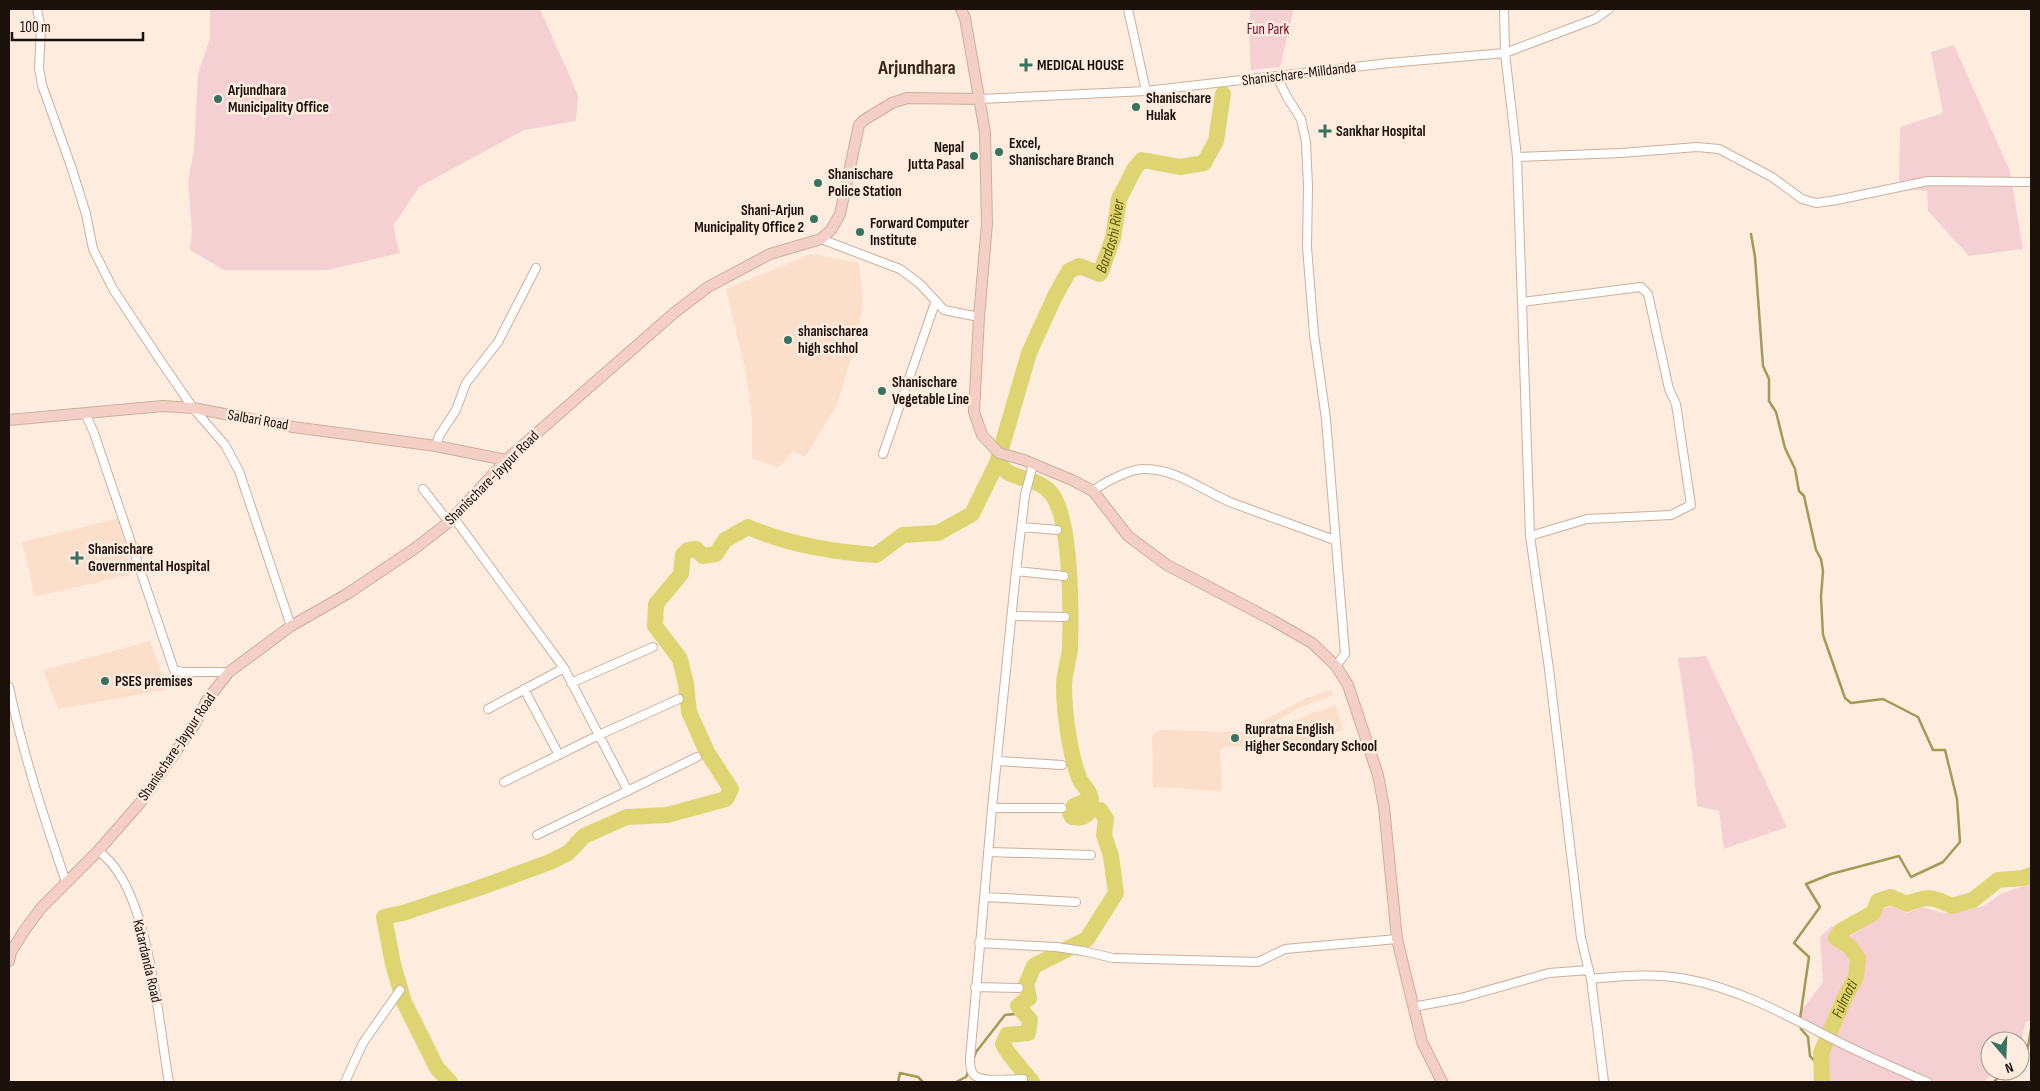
<svg xmlns="http://www.w3.org/2000/svg" width="2040" height="1091" font-family="'Sofia Sans Condensed',sans-serif">
<rect width="100%" height="100%" fill="#feecdf"/>
<path fill="#fcdfca" d="M811,254L859,263L863,300L858,335L837,405L805,457L793,451L778,468L752,458V420L745,368L726,289Z
M119,518L132,574L35,597L22,542Z
M150,641L161,672L165,690L58,709L43,670Z
M1332,690L1333,695L1298,708L1273,723L1277,731L1295,720L1336,705L1343,730L1309,741L1265,748L1229,746L1220,750L1222,791L1153,787L1152,735L1160,730L1241,732L1306,698Z"/>
<path fill="#f4d0d3" d="M210,9H540L578,95L576,121L524,130L419,187L393,226L400,253L328,270H224L190,250L192,231L188,182L194,150L198,74L210,38Z
M1250,9H1294L1280,67L1251,70L1249,34Z
M1954,45L2010,171L2023,249L1969,256L1928,211L1927,191L1899,188L1900,127L1943,113L1931,52Z
M1706,656L1787,827L1724,849L1719,811L1697,806L1693,761L1678,658Z
M2031,884V1020L2026,1022L2020,1044V1041H1990V1071H1994L1984,1082H1823L1825,1052L1831,1040L1798,1015L1823,982L1820,937L1832,926L1850,936L1877,919L1883,909L1891,906L1907,913L1921,907L1949,914L1984,906L2002,893Z"/>
<g fill="none" stroke-linecap="round" stroke-linejoin="round">
<path stroke="#a49a53" stroke-width="2.5" d="M1751,234L1755,257L1763,366L1769,379V401L1776,412L1785,448L1795,469L1799,491L1804,496L1816,550L1821,559L1823,571L1821,597L1823,635L1845,698L1851,703L1883,699L1918,717L1933,750H1945L1957,799L1960,842L1943,862L1911,877L1899,856L1831,874L1806,884L1820,907L1794,943L1809,957L1800,1019
M1800,1024L1801,1029L1808,1037L1810,1056L1821,1068L1818,1082
M2020,1057L2027,1052L2031,1029
M973,1060L976,1052L1005,1015L1024,1013
M898,1082L900,1073L918,1077L923,1082
M956,1082L966,1077L969,1070
M1994,1082L2004,1071"/>
<g stroke="#ded572" stroke-width="16">
<path d="M997,463C1001,466 1005,470 1009,473C1023,480 1039,480 1050,492C1072,515 1071,615 1070,648C1069,661 1064,673 1064,686C1064,711 1070,757 1080,780C1084,787 1090,790 1091,799L1074,806L1070,813L1072,817C1082,819 1086,817 1091,809L1100,810L1106,819L1104,835L1111,856L1116,893L1087,939L1034,966L1026,985L1029,998L1018,1006L1030,1020L1028,1033L1007,1035L1003,1044C1009,1057 1023,1070 1032,1082"/>
<path id="s1" d="M450,1082L437,1068L404,1002L393,964L384,917L403,913L479,888L550,862L568,853L584,836L627,817L667,815L726,799L731,789L707,752L689,712L686,684L680,659L655,626L656,604L681,574L683,555L688,550L696,549L703,556L716,554L725,540L748,527C789,545 831,552 876,555L903,535L938,533L972,514L997,463L1029,353L1055,296L1069,271L1079,266L1100,274L1113,238L1119,199L1135,168L1142,160L1180,167L1204,163L1216,141L1223,94"/>
<path id="s2" d="M1822,1082L1821,1053L1845,997L1856,977L1858,958L1849,946L1836,938L1841,931L1873,913L1878,901L1891,897L1907,904C1926,895 1934,897 1952,906L1973,900L1998,880L2023,878L2031,875"/>
</g>
<defs>
<path id="street" d="M37,9L41,29L39,68L42,85L72,169L86,214L93,249L113,289L160,360L193,408L225,445L239,471L291,626
M1128,9L1146,91
M1504,9L1505,53L1517,157L1530,536L1549,669L1581,938L1591,979L1604,1082
M1277,77L1287,97L1301,119L1306,142L1308,187L1307,247L1314,334L1326,419L1345,654L1336,666
M980,99L1146,91L1389,63L1505,53L1595,19L1609,9
M1517,157L1621,153L1697,147L1719,149L1772,177L1802,199L1816,203L1837,200L1928,181L2031,182
M821,239L900,269L920,284L944,310L979,317
M1522,302L1641,287L1648,294L1669,389L1676,404L1691,505L1671,515L1587,519L1530,536
M85,413L94,433L174,670L182,672H229
M436,446L439,436L456,410L466,383L498,342L536,268
M883,454L935,303
M423,489L449,522
M1093,491C1103,483 1131,468 1145,469C1176,469 1202,490 1230,502C1264,515 1300,527 1334,540
M454,518L564,668L628,791
M1022,527L1057,530
M1016,571L1064,576
M1013,616L1065,617
M571,683L653,647
M9,687C23,754 44,818 66,882
M524,689L559,755
M488,709L564,668
M998,761L1062,765
M504,782L599,735L679,699
M992,808H1062
M537,835L697,757
M98,851C150,885 158,1024 169,1082
M988,852L1091,855
M984,897L1076,902
M979,943L1056,947L1083,951L1113,958L1258,962L1285,949L1397,939
M1591,979C1623,976 1654,973 1686,979C1735,988 1779,1011 1823,1034C1857,1052 1892,1067 1927,1082
M975,987L1019,988
M1413,1007L1461,998L1549,973L1589,970
M1023,1079C1012,1079 982,1083 974,1075C970,1071 970,1064 970,1059L992,808L1016,571L1025,495L1033,464
M345,1082L363,1043L400,990"/>
<path id="secondary" d="M961,9L965,18L985,132L987,224L979,317L974,412L982,435L999,453L1024,460L1072,480L1093,491L1128,536L1167,565L1272,620L1312,643L1336,666L1348,685L1378,775L1384,807L1397,939L1422,1042L1442,1082
M9,420L163,406L193,408L293,427L436,446L506,460
M9,961L11,952L24,931L41,908L98,851L140,803L195,724L207,700L229,672L291,626L347,594L414,549L449,522L506,460L674,313L708,287L770,254L821,239L831,230L840,214L859,125L864,120L892,103L907,98L980,99"/>
</defs>
<use href="#street" stroke="#ccb09b" stroke-width="10"/>
<use href="#secondary" stroke="#ccb09b" stroke-width="12"/>
<use href="#street" stroke="#fff" stroke-width="8"/>
<use href="#secondary" stroke="#f4cfc5" stroke-width="10"/>
</g>
<g fill="#357462" stroke="#feecdf" stroke-width="2">
<path d="M1023.5 57.5h5v5h5v5h-5v5h-5v-5h-5v-5h5z"/>
<circle cx="218" cy="99" r="5"/>
<circle cx="1136" cy="107" r="5"/>
<path d="M1322.5 123.5h5v5h5v5h-5v5h-5v-5h-5v-5h5z"/>
<circle cx="999" cy="152" r="5"/>
<circle cx="974" cy="156" r="5"/>
<circle cx="818" cy="183" r="5"/>
<circle cx="814" cy="219" r="5"/>
<circle cx="860" cy="232" r="5"/>
<circle cx="788" cy="340" r="5"/>
<circle cx="882" cy="391" r="5"/>
<path d="M74.5 550.5h5v5h5v5h-5v5h-5v-5h-5v-5h5z"/>
<circle cx="105" cy="681" r="5"/>
<circle cx="1235" cy="738" r="5"/>
</g>
<g text-anchor="middle" dominant-baseline="central" stroke-width="5" stroke-linejoin="round" paint-order="stroke">
<g font-size="15" fill="#7f002a" stroke="#feecdf">
<text x="1268" y="29">Fun Park</text>
</g>
<g font-size="15" font-weight="bold" fill="#1b110a" stroke="#feecdf" text-anchor="start">
<text x="1037" y="65">MEDICAL HOUSE</text>
<text x="228" y="90">Arjundhara<tspan x="228" dy="17">Municipality Office</tspan></text>
<text x="1146" y="98">Shanischare<tspan x="1146" dy="17">Hulak</tspan></text>
<text x="1336" y="131">Sankhar Hospital</text>
<text x="1009" y="143">Excel,<tspan x="1009" dy="17">Shanischare Branch</tspan></text>
<text x="964" y="147" text-anchor="end">Nepal<tspan x="964" dy="17">Jutta Pasal</tspan></text>
<text x="828" y="174">Shanischare<tspan x="828" dy="17">Police Station</tspan></text>
<text x="804" y="210" text-anchor="end">Shani-Arjun<tspan x="804" dy="17">Municipality Office 2</tspan></text>
<text x="870" y="223">Forward Computer<tspan x="870" dy="17">Institute</tspan></text>
<text x="798" y="331">shanischarea<tspan x="798" dy="17">high schhol</tspan></text>
<text x="892" y="382">Shanischare<tspan x="892" dy="17">Vegetable Line</tspan></text>
<text x="88" y="549">Shanischare<tspan x="88" dy="17">Governmental Hospital</tspan></text>
<text x="115" y="681">PSES premises</text>
<text x="1245" y="729">Rupratna English<tspan x="1245" dy="17">Higher Secondary School</tspan></text>
</g>
<g font-size="15" fill="#1b110a" stroke="#feecdf">
<text transform="translate(1299 74) rotate(-7)">Shanischare-Milldanda</text>
<text transform="translate(258 420) rotate(10)">Salbari Road</text>
<text transform="translate(492 478) rotate(-45)">Shanischare-Jaypur Road</text>
<text transform="translate(177 747) rotate(-56)">Shanischare-Jaypur Road</text>
<text transform="translate(147 961) rotate(77)">Katardanda Road</text>
</g>
<g font-size="16" font-style="italic" fill="#5c5505" stroke="#feecdf">
<text stroke="none"><textPath href="#s1" startOffset="1478">Bardashi River</textPath></text>
<text stroke="none"><textPath href="#s2" startOffset="88">Fulmati</textPath></text>
</g>
<g font-size="20" font-weight="bold" fill="#3a2514" stroke="#feecdf">
<text x="917" y="68">Arjundhara</text>
</g>
</g>
<rect width="2040" height="1091" fill="none" stroke="#1b110a" stroke-width="20"/>
<g transform="translate(2005 1056) rotate(161)"><circle r="24" fill="#feecdf" stroke="#a3948a"/>
<path d="M0-4L9 19L0 12L-9 19Z" fill="#357462"/>
<text y="-8" font-size="14" font-weight="bold" text-anchor="middle" fill="#1b110a">N</text>
</g>
<path d="M12 32v8h131v-8" fill="none" stroke="#1b110a" stroke-width="2.5"/>
<text x="20" y="32" font-size="15" fill="#1b110a" stroke="#feecdf" stroke-width="4" paint-order="stroke">100 m</text>
</svg>
